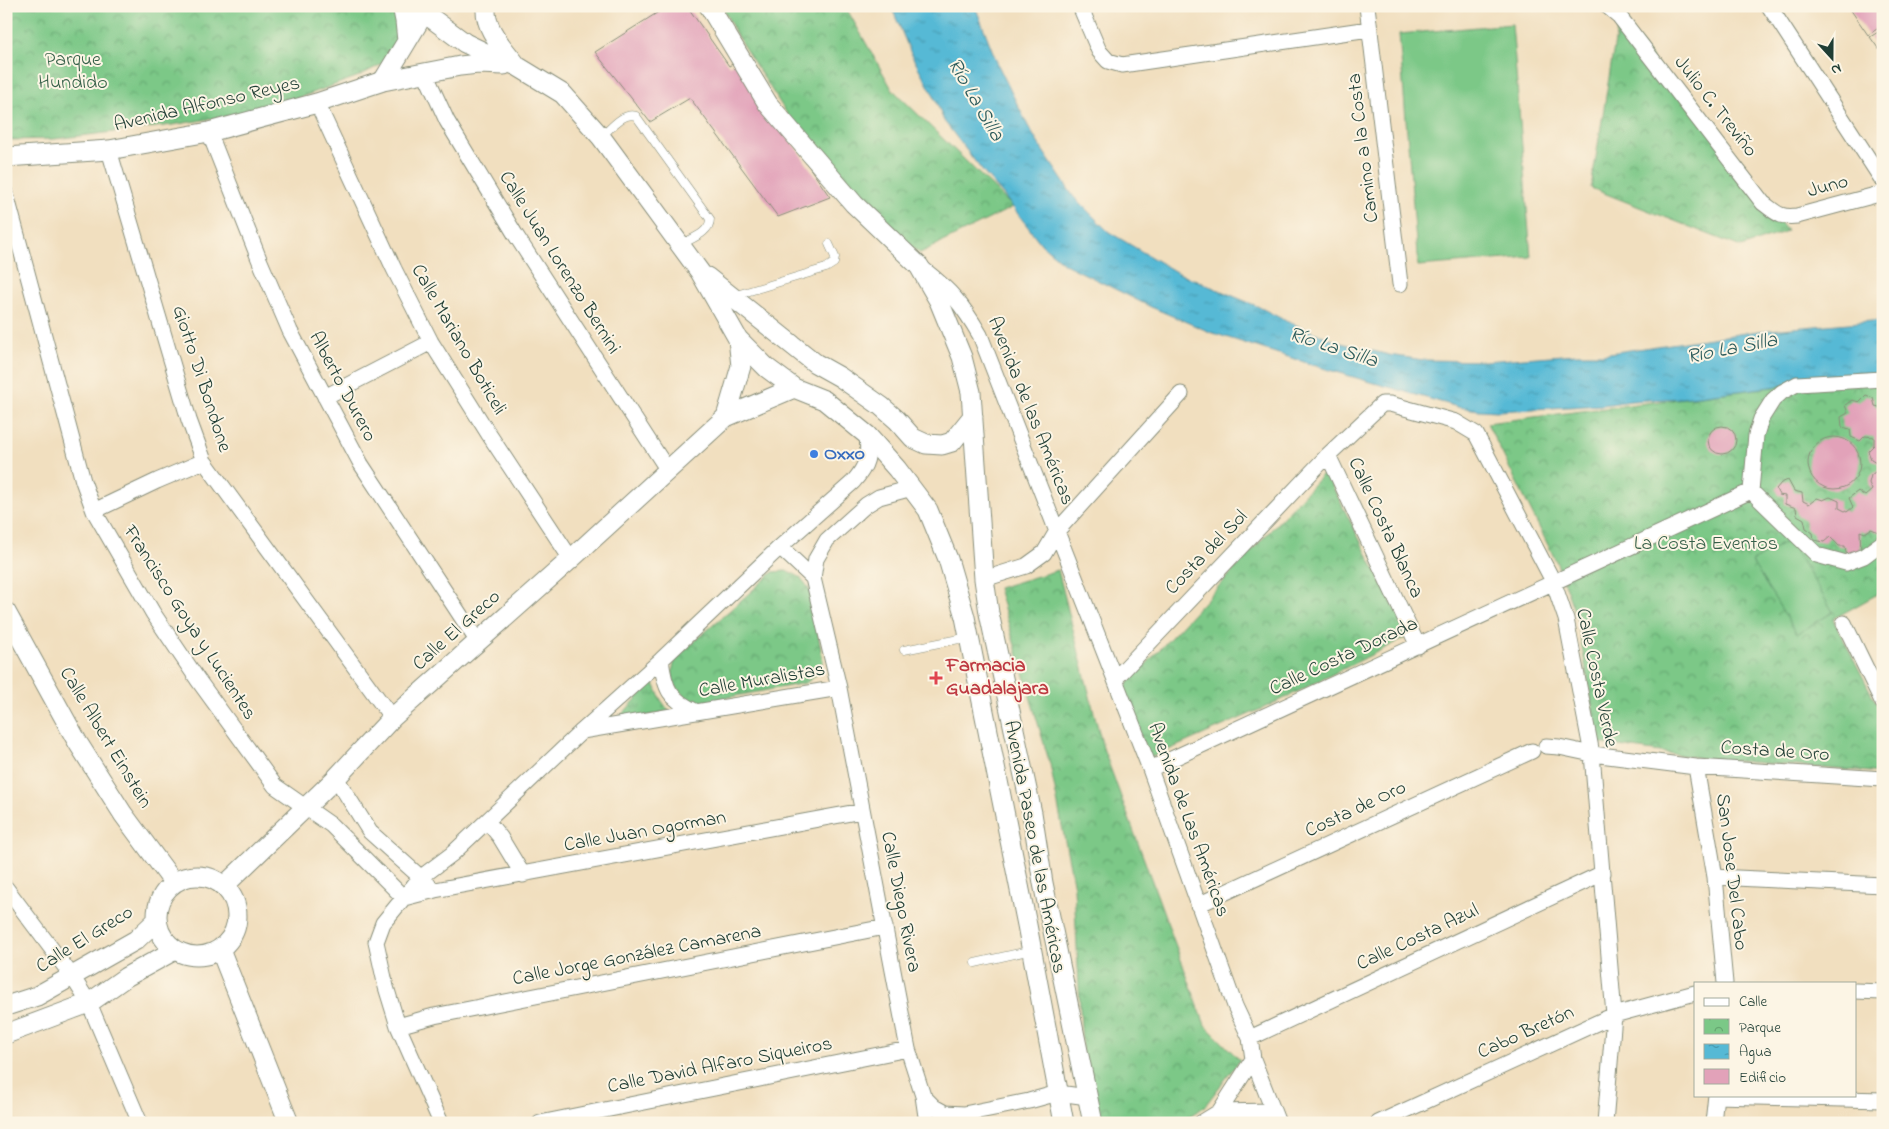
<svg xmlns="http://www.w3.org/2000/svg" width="1889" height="1129" font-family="'Indie Flower',sans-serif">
<defs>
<pattern id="grass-tufts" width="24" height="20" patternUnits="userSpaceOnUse" patternTransform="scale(1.25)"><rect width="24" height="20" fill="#7bc887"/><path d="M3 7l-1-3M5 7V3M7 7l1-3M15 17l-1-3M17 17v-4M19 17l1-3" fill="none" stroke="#64a46f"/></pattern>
<pattern id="park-crowns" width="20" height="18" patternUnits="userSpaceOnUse" patternTransform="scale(1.25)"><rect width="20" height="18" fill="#7bc887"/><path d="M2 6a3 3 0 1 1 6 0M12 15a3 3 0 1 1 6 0" fill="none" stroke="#64a46f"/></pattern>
<pattern id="water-ripples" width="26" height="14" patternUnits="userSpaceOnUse" patternTransform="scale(1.25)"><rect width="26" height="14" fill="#56b9d5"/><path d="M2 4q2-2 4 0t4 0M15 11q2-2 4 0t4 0" fill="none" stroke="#4798ae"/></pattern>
</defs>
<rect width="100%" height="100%" fill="#fcf5e5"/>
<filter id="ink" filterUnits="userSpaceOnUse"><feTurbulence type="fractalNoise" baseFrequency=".02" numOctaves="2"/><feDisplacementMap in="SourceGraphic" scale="10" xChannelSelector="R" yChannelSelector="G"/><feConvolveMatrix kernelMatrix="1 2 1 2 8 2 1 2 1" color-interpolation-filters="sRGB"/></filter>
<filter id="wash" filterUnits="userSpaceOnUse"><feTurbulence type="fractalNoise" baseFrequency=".0096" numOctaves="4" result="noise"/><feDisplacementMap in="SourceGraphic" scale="20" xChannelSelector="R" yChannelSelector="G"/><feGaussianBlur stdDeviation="1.12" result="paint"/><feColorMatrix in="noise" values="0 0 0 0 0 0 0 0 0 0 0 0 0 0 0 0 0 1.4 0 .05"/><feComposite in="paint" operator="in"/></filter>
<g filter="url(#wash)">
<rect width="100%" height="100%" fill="#f1dfbf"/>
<path fill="url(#grass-tufts)" stroke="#4d825e" d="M653,681L661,700L669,711L614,723Z"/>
<path fill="url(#park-crowns)" stroke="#4d825e" d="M6,6H397L402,18L396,50L380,65L359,76L293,100L234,115L172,125L54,139L6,140Z
M722,6H845L892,89L1013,207L920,253L911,247L870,211L789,117L737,36Z
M1619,16L1787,231L1741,247L1591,188Z
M1883,373V591L1833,619L1883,716V773L1701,758L1599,743L1577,619L1557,563L1487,423Z
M1325,472L1409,636L1277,702L1150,758L1121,691Z
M1058,570L1103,748L1205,1025L1240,1060L1204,1107L1178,1123H1096L1083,1068L1074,887L1050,764L998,588Z
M786,571C798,574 804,580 810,591L823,661L816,675L806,683L697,703C676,695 666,676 677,657L773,572Z"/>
<path fill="#7bc887" stroke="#4d825e" d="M1512,24L1531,257L1418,266L1399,34Z
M1789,540L1833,612L1797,634L1752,562Z"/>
<path fill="url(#water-ripples)" stroke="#3a7b84" d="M891,6H975L998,65L1028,126L1041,148L1073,196L1109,232L1176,272L1259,307L1288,322L1341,343L1389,355L1423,360L1485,361L1577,354H1603L1759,331L1883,320V373L1682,398L1631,401L1603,405L1498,411L1479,410L1458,407L1329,370L1210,332L1151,307L1065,264L1042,245L1004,196L984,173L944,121L933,94L912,56Z"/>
<g id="blocks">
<path fill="#e2a2b9" d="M668,6H687L729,66L736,62L830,197L778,217L690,98L650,122L595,52Z
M1848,6H1883V25L1868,35Z
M1883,29V55L1870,37Z
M1866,395L1873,398L1875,406L1883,408V528L1879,532L1871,529L1865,533L1860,531L1861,552L1857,556L1846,553L1845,546H1839L1830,537L1824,542L1814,540L1813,533L1806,528L1804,519L1797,515L1796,508L1785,504V496L1779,495L1776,489L1781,483L1788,480L1794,491L1802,493L1803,501L1809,504L1817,498L1823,500L1830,497L1839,501V508L1847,512L1853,507L1849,498L1858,491L1865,496L1872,490L1869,483L1871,475L1879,469L1878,463L1871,459L1868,451L1874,445V437L1865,436L1860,441L1851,437L1850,429L1842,427L1841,417L1848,413L1845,405L1852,400L1859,402Z
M1708 440a14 14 0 1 1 28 0a14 14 0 1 1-28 0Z
M1808 463a26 26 0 1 1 52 0a26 26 0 1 1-52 0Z"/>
</g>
</g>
<g filter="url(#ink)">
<use href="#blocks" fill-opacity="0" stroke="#888e7a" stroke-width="1"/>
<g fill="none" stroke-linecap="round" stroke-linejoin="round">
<defs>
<path id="service" d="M601,137C610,129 624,111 636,116L710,219C710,233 692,238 680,245
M733,296L826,268L834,263L835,257L829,244
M904,650L969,637
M975,963L1032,950"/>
<path id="minor" d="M1080,6L1099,51L1108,61L1122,65L1369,29
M1367,6L1400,284
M1607,6L1619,16L1763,203C1777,213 1779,218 1797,216L1883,193
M1769,6L1883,181
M425,73L447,121L515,234L667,469
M317,103L394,269L431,342L488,433L571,559
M209,132L259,259L290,331L361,464L478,642
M109,150L189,420L204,461L392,718
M6,194L83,481L94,511L153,613L198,680L275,786L331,825L404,898
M923,269C951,291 962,304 980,335L1150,769L1235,1006L1250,1038L1253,1059L1278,1123
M325,397L431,342
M1328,455L1418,646
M912,488L879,497L866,505L827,540L816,559L813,578L839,688L908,1049L923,1096L927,1123
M1751,491L1756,435L1761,419L1773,400L1782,392L1797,384L1883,379
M1751,491L1817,555L1846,563L1864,556L1883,542
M94,511L157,481L204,461
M780,547L813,578
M984,579L1026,566L1044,553L1057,531L1181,394
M1844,623L1883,703
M661,660C665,690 669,699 697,712
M1115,679L1328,455L1382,404H1390L1456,422L1476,434L1553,581L1566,619L1592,754L1614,1015L1605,1123
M582,731L839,688
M1546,746L1559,747L1592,754L1696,767L1883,779
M1696,767L1715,877L1725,983
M1150,769L1751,491
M336,778L370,832L428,884
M487,821L500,837L523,875
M1715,877L1883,885
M6,888L72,976L89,1003L140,1123
M404,898L435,890L862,811
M1198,905L1532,751
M1855,991L1883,992
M398,1026L434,1016L885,927
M1250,1038L1603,873
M923,1096L934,1107L945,1113L964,1114L1029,1101L1058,1093L1088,1097
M1716,1096L1883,1100
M1219,1112L1273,1111
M441,1123L398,1026L386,987L376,942L383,923L420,878L452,854L582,731L661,660L780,547L853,482C868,465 869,456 867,435
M540,1123L908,1049
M1201,1123L1219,1112L1253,1059
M1378,1123L1614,1015L1695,993
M1713,1123L1716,1095"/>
<path id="tertiary" d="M402,6L405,21L407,41
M415,6L465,43L494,57L517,66L563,94L601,137L700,272L738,339L767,368L794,388L824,400L867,435L897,469L928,510L948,559L965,617L1027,925L1064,1123
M486,6C484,30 504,48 517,66
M709,6L768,104L854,204L919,266L939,301L962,357L971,392L984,579L989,613L1032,813L1043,883L1093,1123
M383,81L424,13L430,6
M6,157L109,150L209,132L317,103L383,81L460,66L478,64L504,65
M707,277L815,363L840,377L881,406L897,420L913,438L926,444L942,445L952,442L973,416
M726,417L741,366L738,339
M6,612L78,743L123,814L174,883
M157 916a40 40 0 1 1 80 0a40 40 0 1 1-80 0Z
M224,886L336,778L392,718L571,559L726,417L794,388
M220,949L289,1123
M6,1006L37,996L136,940L157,920
M6,1034L89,1003L126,977L175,950"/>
</defs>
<use href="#service" stroke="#888e7a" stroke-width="9"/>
<use href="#minor" stroke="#888e7a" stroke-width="17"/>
<use href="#tertiary" stroke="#888e7a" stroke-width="21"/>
<use href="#service" stroke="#fff" stroke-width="8"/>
<use href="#minor" stroke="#fff" stroke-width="15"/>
<use href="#tertiary" stroke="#fff" stroke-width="19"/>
</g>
</g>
<circle fill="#3f7fe0" stroke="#fcf5e5" stroke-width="2" cx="814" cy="454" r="5"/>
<path fill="#e0444e" stroke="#fcf5e5" stroke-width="2" d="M933.5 670.5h5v5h5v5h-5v5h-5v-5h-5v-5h5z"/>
<g text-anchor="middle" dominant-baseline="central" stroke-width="4" stroke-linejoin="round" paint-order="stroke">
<g font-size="20" fill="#366049" stroke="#fcf5e5">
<text x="73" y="60">Parque<tspan x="73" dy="23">Hundido</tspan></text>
<text x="1706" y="544">La Costa Eventos</text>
</g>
<g font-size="20" fill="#1f3d34" stroke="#fcf5e5">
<text transform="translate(207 105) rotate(-13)">Avenida Alfonso Reyes</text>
<text transform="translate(1715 107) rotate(52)">Julio C. Treviño</text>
<text transform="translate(1364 148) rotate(-97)">Camino a la Costa</text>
<text transform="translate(1828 187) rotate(-15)">Juno</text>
<text transform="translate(559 263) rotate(58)">Calle Juan Lorenzo Bernini</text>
<text transform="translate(458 340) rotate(60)">Calle Mariano Boticeli</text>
<text transform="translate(201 379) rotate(72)">Giotto Di Bondone</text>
<text transform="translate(342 387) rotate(62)">Alberto Durero</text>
<text transform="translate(1030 411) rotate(68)">Avenida de las Américas</text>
<text transform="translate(1385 528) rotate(65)">Calle Costa Blanca</text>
<text transform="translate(1207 553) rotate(-46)">Costa del Sol</text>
<text transform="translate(189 623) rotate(57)">Francisco Goya y Lucientes</text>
<text transform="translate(457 631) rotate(-42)">Calle El Greco</text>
<text transform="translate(1344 657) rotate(-25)">Calle Costa Dorada</text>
<text transform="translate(1596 678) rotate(78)">Calle Costa Verde</text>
<text transform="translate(762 681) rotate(-10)">Calle Muralistas</text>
<text transform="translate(105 738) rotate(59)">Calle Albert Einstein</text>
<text transform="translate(1775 752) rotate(4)">Costa de Oro</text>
<text transform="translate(1356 810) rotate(-25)">Costa de Oro</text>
<text transform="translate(1188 820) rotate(70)">Avenida de Las Américas</text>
<text transform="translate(645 832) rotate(-10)">Calle Juan Ogorman</text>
<text transform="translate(1034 847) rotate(79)">Avenida Paseo de las Américas</text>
<text transform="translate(1731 872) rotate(83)">San Jose Del Cabo</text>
<text transform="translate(900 902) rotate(79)">Calle Diego Rivera</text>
<text transform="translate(1418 938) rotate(-25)">Calle Costa Azul</text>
<text transform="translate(85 940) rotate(-32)">Calle El Greco</text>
<text transform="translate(637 956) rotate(-11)">Calle Jorge González Camarena</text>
<text transform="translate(1526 1033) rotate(-24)">Cabo Bretón</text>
<text transform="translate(720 1066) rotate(-11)">Calle David Alfaro Siqueiros</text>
</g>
<g font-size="20" font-weight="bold" fill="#366cbe" stroke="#fcf5e5" text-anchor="start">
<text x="824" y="454">Oxxo</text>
</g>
<g font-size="20" font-weight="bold" fill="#be3a42" stroke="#fcf5e5" text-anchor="start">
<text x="946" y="666">Farmacia<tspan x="946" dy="23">Guadalajara</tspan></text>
</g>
<g font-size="21" font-style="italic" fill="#2d5c5c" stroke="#fcf5e5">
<text transform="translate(975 100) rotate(60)">Río La Silla</text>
<text transform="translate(1333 348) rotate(18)">Río La Silla</text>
<text transform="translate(1732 349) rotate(-11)">Río La Silla</text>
</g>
</g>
<rect width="1889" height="1129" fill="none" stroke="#fcf5e5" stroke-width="25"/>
<rect x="1694" y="982" width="162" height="115" fill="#fcf5e5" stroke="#a4ab9e"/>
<rect x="1704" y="998" width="25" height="8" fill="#ffffff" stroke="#a4ab9e"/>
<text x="1739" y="1006" font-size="15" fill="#1f3d34">Calle</text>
<rect x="1704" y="1019" width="25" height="15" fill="url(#park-crowns)" stroke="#a4ab9e"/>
<text x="1739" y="1032" font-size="15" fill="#1f3d34">Parque</text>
<rect x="1704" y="1044" width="25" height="15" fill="url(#water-ripples)" stroke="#a4ab9e"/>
<text x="1739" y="1056" font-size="15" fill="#1f3d34">Agua</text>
<rect x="1704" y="1069" width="25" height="15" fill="#e2a2b9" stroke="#a4ab9e"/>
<text x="1739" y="1082" font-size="15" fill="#1f3d34">Edificio</text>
<g transform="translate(1832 58) rotate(159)" stroke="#fcf5e5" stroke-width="4" paint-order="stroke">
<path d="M0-4L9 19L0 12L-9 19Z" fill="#1f3d34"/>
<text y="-8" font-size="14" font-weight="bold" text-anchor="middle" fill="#1f3d34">N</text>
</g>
</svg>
